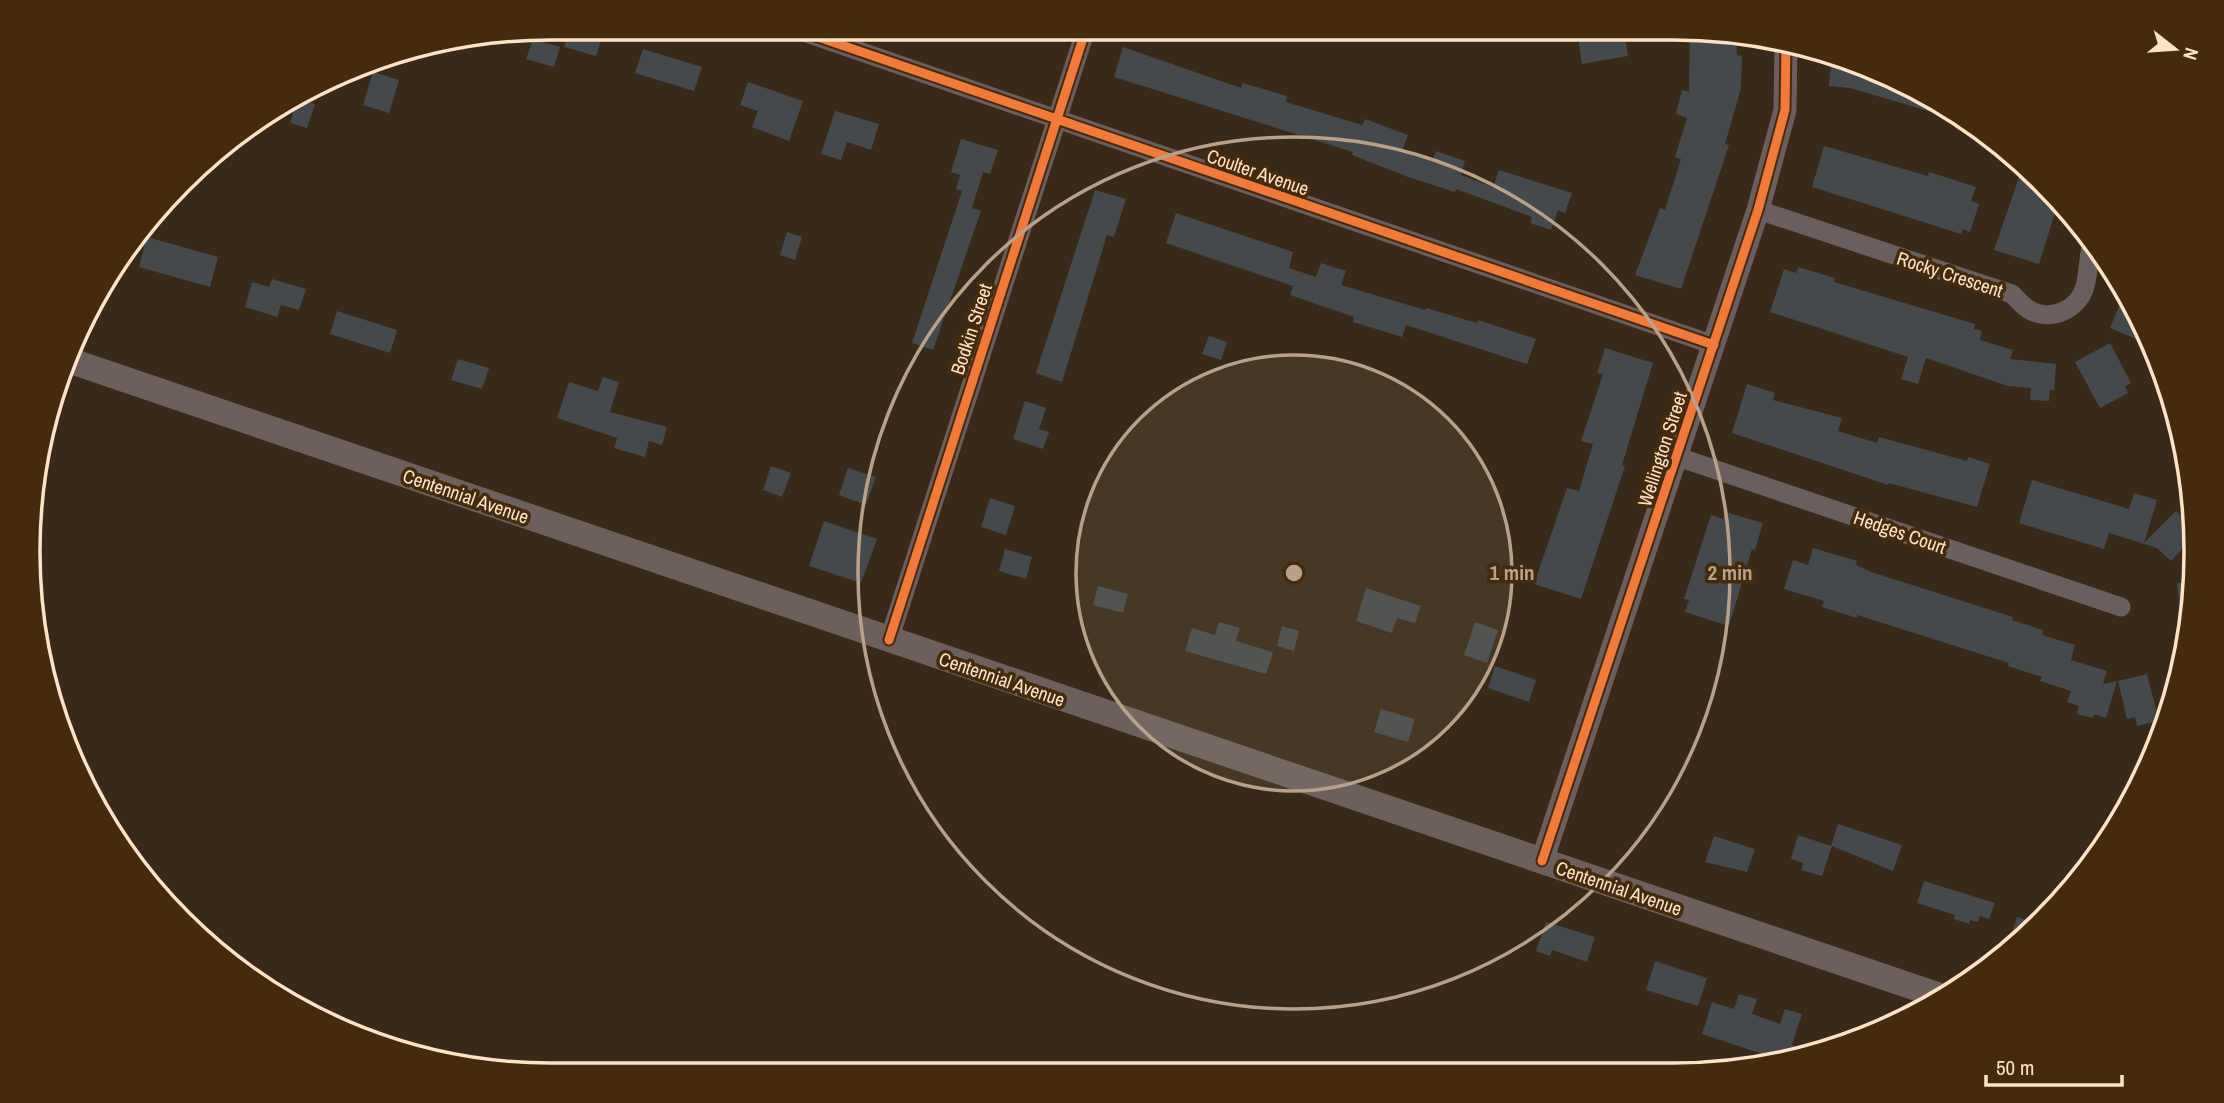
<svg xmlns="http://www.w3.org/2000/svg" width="2224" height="1103" font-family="'Archivo Narrow',sans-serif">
<rect width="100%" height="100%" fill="#382919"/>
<path fill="#45494b" d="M570,28L603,34L596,56L564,47Z
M1577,29H1624L1628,56L1582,64Z
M1690,29L1736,34L1737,55L1742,56L1741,88L1725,144L1729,145L1681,289L1635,275L1660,208L1665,210L1681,159L1675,157L1687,118L1676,114L1682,90L1689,92Z
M533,39L560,47L554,67L526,59Z
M1123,47L1241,88L1243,83L1287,96L1286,102L1362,125L1365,119L1408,135L1402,151L1433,160L1436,151L1465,161L1461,175L1493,187L1499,170L1572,193L1565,213L1558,210L1551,230L1530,223L1532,217L1456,189L1455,192L1408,177L1352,155L1353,152L1114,77Z
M643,49L702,67L694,91L635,73Z
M1832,55L1904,82L1956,115L1955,119L1850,88L1829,86Z
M373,72L399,80L389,113L363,105Z
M748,82L803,101L789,141L752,127L758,111L740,105Z
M301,100L315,104L307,128L290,123L296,102Z
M835,111L879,124L871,150L847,142L841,160L821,154Z
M961,139L998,150L990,174L983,172L972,208L981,211L933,350L912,343L962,191L956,189L960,175L951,172Z
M1824,146L1928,176L1929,172L1976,187L1971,201L1979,204L1970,232L1963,229L1961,234L1812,187Z
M2023,166L2059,200L2039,264L1994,250Z
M1095,190L1126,199L1114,237L1107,235L1062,382L1036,373Z
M1176,213L1293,252L1289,268L1316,277L1321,263L1346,271L1341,285L1425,310L1426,308L1477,323L1478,320L1536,339L1527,364L1406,325L1402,337L1353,322L1354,317L1290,295L1293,286L1166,243Z
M787,232L802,237L795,260L780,255Z
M147,237L218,257L210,287L139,267Z
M1798,267L1835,278L1834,282L1975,324L1974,329L1982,331L1980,340L2013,350L2010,359L2056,364L2054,390H2050L2049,401L2030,400L2031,388L2008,386L1926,358L1918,384L1901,379L1908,357L1770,312L1784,269L1796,273Z
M272,279L306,289L299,310L281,305L277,317L245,307L252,282L269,287Z
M2126,289L2151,345L2110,328Z
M337,311L397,330L390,353L330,334Z
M1209,336L1227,342L1221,360L1202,354Z
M2110,343L2131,383L2125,386L2128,393L2100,408L2075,362Z
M1605,348L1653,363L1622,465L1625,466L1581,599L1534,584L1567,488L1579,491L1593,444L1581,441L1603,374L1597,373Z
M458,359L489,368L482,389L451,380Z
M603,377L619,382L610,412L667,427L662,445L649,441L645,457L614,448L617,438L557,418L569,382L598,391Z
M1747,384L1775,393L1773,400L1842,418L1838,431L1877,443L1879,437L1967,461L1968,457L1990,464L1977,507L1889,483L1888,485L1732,433Z
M1025,401L1046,408L1039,429L1049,432L1043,449L1013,439Z
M771,466L791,473L782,497L763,490Z
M848,468L876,477L866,505L839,495Z
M2032,480L2129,509L2134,493L2157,500L2144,543L2176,511L2193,528V538L2171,561L2157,548L2109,533L2104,549L2019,523Z
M990,498L1015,506L1006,535L981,527Z
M1725,512L1763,523L1755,550L1752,549L1729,626L1685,612L1689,600L1684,599L1711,515L1723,519Z
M824,521L877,539L861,583L809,566Z
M1813,548L1857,561L1856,565L1871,572L2013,617L2012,620L2043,630L2042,635L2075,645L2071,660L2107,671L2103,684L2117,681L2106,718L2094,714L2093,718L2077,714L2079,706L2067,702L2071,691L2040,681L2042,677L2008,666L2009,663L1857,615V618L1822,607L1824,601L1784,589L1793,560L1808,565Z
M1005,549L1032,557L1026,579L999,571Z
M2195,581L2192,600L2179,602L2177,583Z
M1098,586L1128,594L1123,613L1093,605Z
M1366,588L1421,606L1415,623L1397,618L1392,633L1356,621Z
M1219,622L1240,628L1236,641L1273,652L1266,674L1185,651L1192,628L1215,635Z
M1475,622L1498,630L1487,663L1464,655Z
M1282,626L1299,631L1294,651L1277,646Z
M1495,666L1536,680L1529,702L1488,688Z
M2147,674L2159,721L2137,726L2135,717L2127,719L2118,681Z
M1381,709L1415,719L1408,742L1374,732Z
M1838,824L1902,845L1893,871L1832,846L1822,876L1801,870L1803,863L1791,859L1798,835L1831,846Z
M1714,836L1755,849L1747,872L1705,862Z
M1924,881L1995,903L1989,919L1980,916L1978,922L1970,920L1969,924L1954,919L1955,915L1917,903Z
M2017,917L2035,923L2006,952Z
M1546,922L1595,937L1587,962L1552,950L1550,956L1536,951Z
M1655,961L1707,978L1698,1006L1646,990Z
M1739,994L1757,999L1752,1014L1780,1024L1785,1009L1802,1014L1792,1045L1811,1052L1781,1060L1702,1034L1712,1002L1734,1009Z"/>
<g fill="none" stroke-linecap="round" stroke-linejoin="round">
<path stroke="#6a5e5e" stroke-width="10" d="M1536,29L1537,33"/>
<path stroke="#6a5e5e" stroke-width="19" d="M792,28L1714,345
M1758,210L2012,294C2017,299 2022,305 2028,309C2049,323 2079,310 2085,286C2089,272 2088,257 2092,243
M1678,457L2121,607
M889,640L1086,29"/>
<path stroke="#6a5e5e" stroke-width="23" d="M1542,861L1758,210L1785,110L1786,42"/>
<path stroke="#6d5f5c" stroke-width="26" d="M65,359L1940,996"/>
<defs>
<path id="cycleway" d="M792,28L1714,345
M889,640L1086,29
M1542,861L1758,210L1785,110L1786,42"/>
</defs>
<use href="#cycleway" stroke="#452a0c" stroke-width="13"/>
<use href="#cycleway" stroke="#f17a3a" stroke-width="9"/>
</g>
<circle cx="1294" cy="573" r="218" fill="#b9a189" fill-opacity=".12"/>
<g fill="none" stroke="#b9a189" stroke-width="3.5">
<circle cx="1294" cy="573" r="218"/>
<circle cx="1294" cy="573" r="436"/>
</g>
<g text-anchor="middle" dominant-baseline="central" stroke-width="7" stroke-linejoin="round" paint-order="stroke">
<g font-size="19" fill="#fee2c6" stroke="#452a0c">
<text transform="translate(1258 172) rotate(19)">Coulter Avenue</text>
<text transform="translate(1950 274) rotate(18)">Rocky Crescent</text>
<text transform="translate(971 329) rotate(-72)">Bodkin Street</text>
<text transform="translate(1662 449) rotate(-72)">Wellington Street</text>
<text transform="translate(466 496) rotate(19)">Centennial Avenue</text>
<text transform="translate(1900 532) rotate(19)">Hedges Court</text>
<text transform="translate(1002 679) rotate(19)">Centennial Avenue</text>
<text transform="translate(1619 888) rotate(19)">Centennial Avenue</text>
</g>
</g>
<path d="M0 0H2224V1103H0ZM551 40H1673A511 511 0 0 1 2184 551V552A511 511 0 0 1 1673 1063H551A511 511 0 0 1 40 552V551A511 511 0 0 1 551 40Z" fill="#452a0c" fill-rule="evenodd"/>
<path fill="none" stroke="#fee2c6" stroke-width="3.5" d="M551 40H1673A511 511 0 0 1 2184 551V552A511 511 0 0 1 1673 1063H551A511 511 0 0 1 40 552V551A511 511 0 0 1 551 40Z"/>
<circle cx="1294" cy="573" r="10" fill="#b9a189" stroke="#452a0c" stroke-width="3.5"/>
<g font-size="21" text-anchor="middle" font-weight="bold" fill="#b9a189" stroke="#452a0c" stroke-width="7" stroke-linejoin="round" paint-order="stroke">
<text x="1512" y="580">1 min</text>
<text x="1730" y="580">2 min</text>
</g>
<g transform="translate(2175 49) rotate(107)" stroke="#452a0c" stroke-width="5" paint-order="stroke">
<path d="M0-5L12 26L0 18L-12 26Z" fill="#fee2c6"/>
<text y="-10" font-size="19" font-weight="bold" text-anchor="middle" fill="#fee2c6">N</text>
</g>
<path d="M1986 1075v10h136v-10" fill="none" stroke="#fee2c6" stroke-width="3.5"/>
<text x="1996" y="1075" font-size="21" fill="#fee2c6" stroke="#452a0c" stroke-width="5" paint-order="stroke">50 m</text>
</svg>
